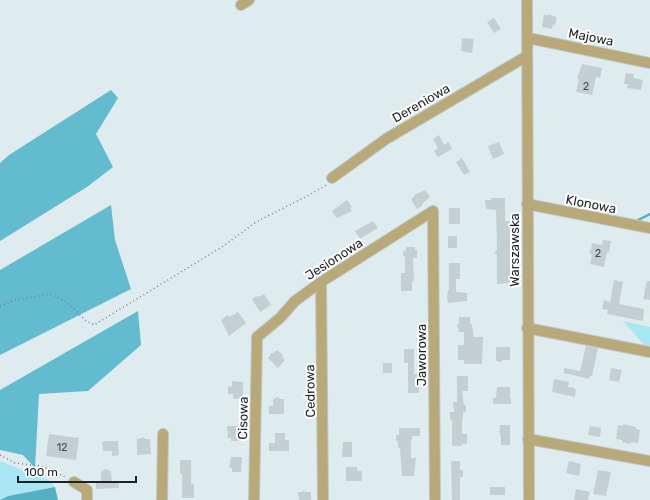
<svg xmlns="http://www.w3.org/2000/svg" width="650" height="500" font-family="Rubik,sans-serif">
<rect width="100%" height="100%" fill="#dfecef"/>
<path fill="#aae7f5" d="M623,321L650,327V348L646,347Z
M0,461L51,481L55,487L8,496L0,500Z"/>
<path fill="#62bbcf" d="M111,90L118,98L96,134L113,167L87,187L0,241V163L9,155Z
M111,205L115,240L131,289L0,355V270Z
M138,311L141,345L88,391L39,394L35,468L23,455L0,450V390Z"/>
<path fill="#56b0c4" d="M55,487L58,500H0L8,496Z"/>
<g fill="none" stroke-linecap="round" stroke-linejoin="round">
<path stroke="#56b0c4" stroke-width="2.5" d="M638,220L650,214"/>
</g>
<path fill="#c3cfd2" d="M550,14L552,16L557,17L555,25H553L552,29L542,27L544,15H548Z
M494,18L501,29L494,33L487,22Z
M462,38L474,39L472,53L461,51Z
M582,64L602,68L600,78L596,77L592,95L576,92L579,79H577Z
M626,73L634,74L633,78L643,80L641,90L627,88L628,84H624Z
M439,135L444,145L449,142L452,149L438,157L434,151L438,148L433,139Z
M499,142L504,154L493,159L488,146Z
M462,158L470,172L464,175L456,162Z
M425,190L430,197L422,204V206L417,209L411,199L415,196L414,195Z
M491,198H505V221H510V265H512L513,282H508L509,283L497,284V255L494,253L497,250L496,210L486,209L485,200H491Z
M347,200L352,207L350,208L352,211L337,218L332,211Z
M449,208H460V224H449Z
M373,221L378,228L360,239L355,231Z
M448,236H457V248H448Z
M603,240L611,241L609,252H607L604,267L590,264L592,256L589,251L591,250L592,243L602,245Z
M406,247H415V250H417V258H413L414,281H412V291H401V273H405V257L403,255V252L406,250Z
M449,263H460V279H456V292L467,293V301L448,303L447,297L448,290H449Z
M614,280L623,282L619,304L644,309L643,321L607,314L608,310L602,309L604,300L610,302Z
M647,281H650V300L643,299Z
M264,294L271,305L260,312L252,299L257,296L258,297Z
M238,312L246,323L229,336L221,320L228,315L229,317Z
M459,317H470V323L472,325L474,337H483L482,364H464V360H458V345H464V332H459L457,324H459Z
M586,346L598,348L592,376H590L589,379L564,373V368L580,371Z
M496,347H510V360H503L499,363V361H496Z
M404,349H414V374H419L420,378L419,393H408V363H404Z
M277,350L283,355L282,357L285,360L278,368L268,358L270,356L271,353H273Z
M383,363H392V373H383Z
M611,368L622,370L619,382L609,380Z
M457,376H468V391H462L464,405H466V412H463V419H462V434H467V444H462V446H452V420H450V412H454L453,402H457Z
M554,379L569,382L568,387L575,388V390H576L575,397L552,392Z
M232,381L243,382V399H233V394H228V386L232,387Z
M497,387H510V398H511V404H493V398H496Z
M278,397L280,399H284V414H269V406H273V399Z
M623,424L636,427V429L640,430L638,443L631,442V444L622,442V440L616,439L618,425L623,426Z
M500,425H510V445H501V437L499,431L500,430Z
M227,426H240V433H243V441H231V438H228Z
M590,426L601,428L600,437L588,435Z
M399,428H420V436H412V440H411V458H416L414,476H402L400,448H398V441H396V435H399Z
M275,433H285V440H289V451H269V443H275Z
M49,434L79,438L76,460L46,456Z
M143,437L146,439H150L151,454L137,455V439L142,438Z
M106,441H118L119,455L112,456V451H103L102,442Z
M343,442H352V457H342Z
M231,457H242L241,472H232V468H229Z
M180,460H191V484H194V498H182V474H180Z
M451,461H460V470H463V477H460V500H452Z
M569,461L581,464L579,476L566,473Z
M346,467H357V471H362V481H346Z
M105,469L111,471L112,483H119V488L96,489V483H101V472Z
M598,470L611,472L606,496L593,494Z
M490,487H505V495H490Z
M576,489L590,492L588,500H574Z
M304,490L305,492H311V500H299L298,492H302Z"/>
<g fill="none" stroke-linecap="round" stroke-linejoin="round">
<defs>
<path id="minor" d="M527,0L529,500
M241,5L249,0
M528,38L650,63
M332,178L386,139L527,56
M527,204L650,228
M433,211L435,500
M321,282L323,500
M527,328L650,352
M528,439L650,461
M74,482L87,490V500
M162,500L163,434
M254,500L257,337L280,318L295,301L321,282L433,211"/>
</defs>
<use href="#minor" stroke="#bcc8ca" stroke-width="12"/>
<path stroke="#798183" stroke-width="1.5" stroke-dasharray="1 3" stroke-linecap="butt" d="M0,306L16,300L50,294L68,303L85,320L94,325L222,247L256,222L309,195L325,186L327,184
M0,455L15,463L40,466L52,470L67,478"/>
<use href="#minor" stroke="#b9a878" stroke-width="10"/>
</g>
<g text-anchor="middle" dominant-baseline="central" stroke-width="4" stroke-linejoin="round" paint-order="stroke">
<g font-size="11" fill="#474d4f">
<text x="586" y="86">2</text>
<text x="598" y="253">2</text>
<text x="62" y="447">12</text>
</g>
<g font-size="13" fill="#1e2223" stroke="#fff">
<text transform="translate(591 37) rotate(11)">Majowa</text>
<text transform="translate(421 103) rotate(-30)">Dereniowa</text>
<text transform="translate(591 204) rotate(11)">Klonowa</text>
<text transform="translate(514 250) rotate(-90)">Warszawska</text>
<text transform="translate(334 259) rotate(-33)">Jesionowa</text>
<text transform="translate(421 355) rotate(-90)">Jaworowa</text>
<text transform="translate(310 391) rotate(-91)">Cedrowa</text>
<text transform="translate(243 418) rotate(-89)">Cisowa</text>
</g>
</g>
<path d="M18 476v6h118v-6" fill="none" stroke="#1e2223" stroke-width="2"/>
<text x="24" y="476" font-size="12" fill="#1e2223" stroke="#ffffff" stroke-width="3" paint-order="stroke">100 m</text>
</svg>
